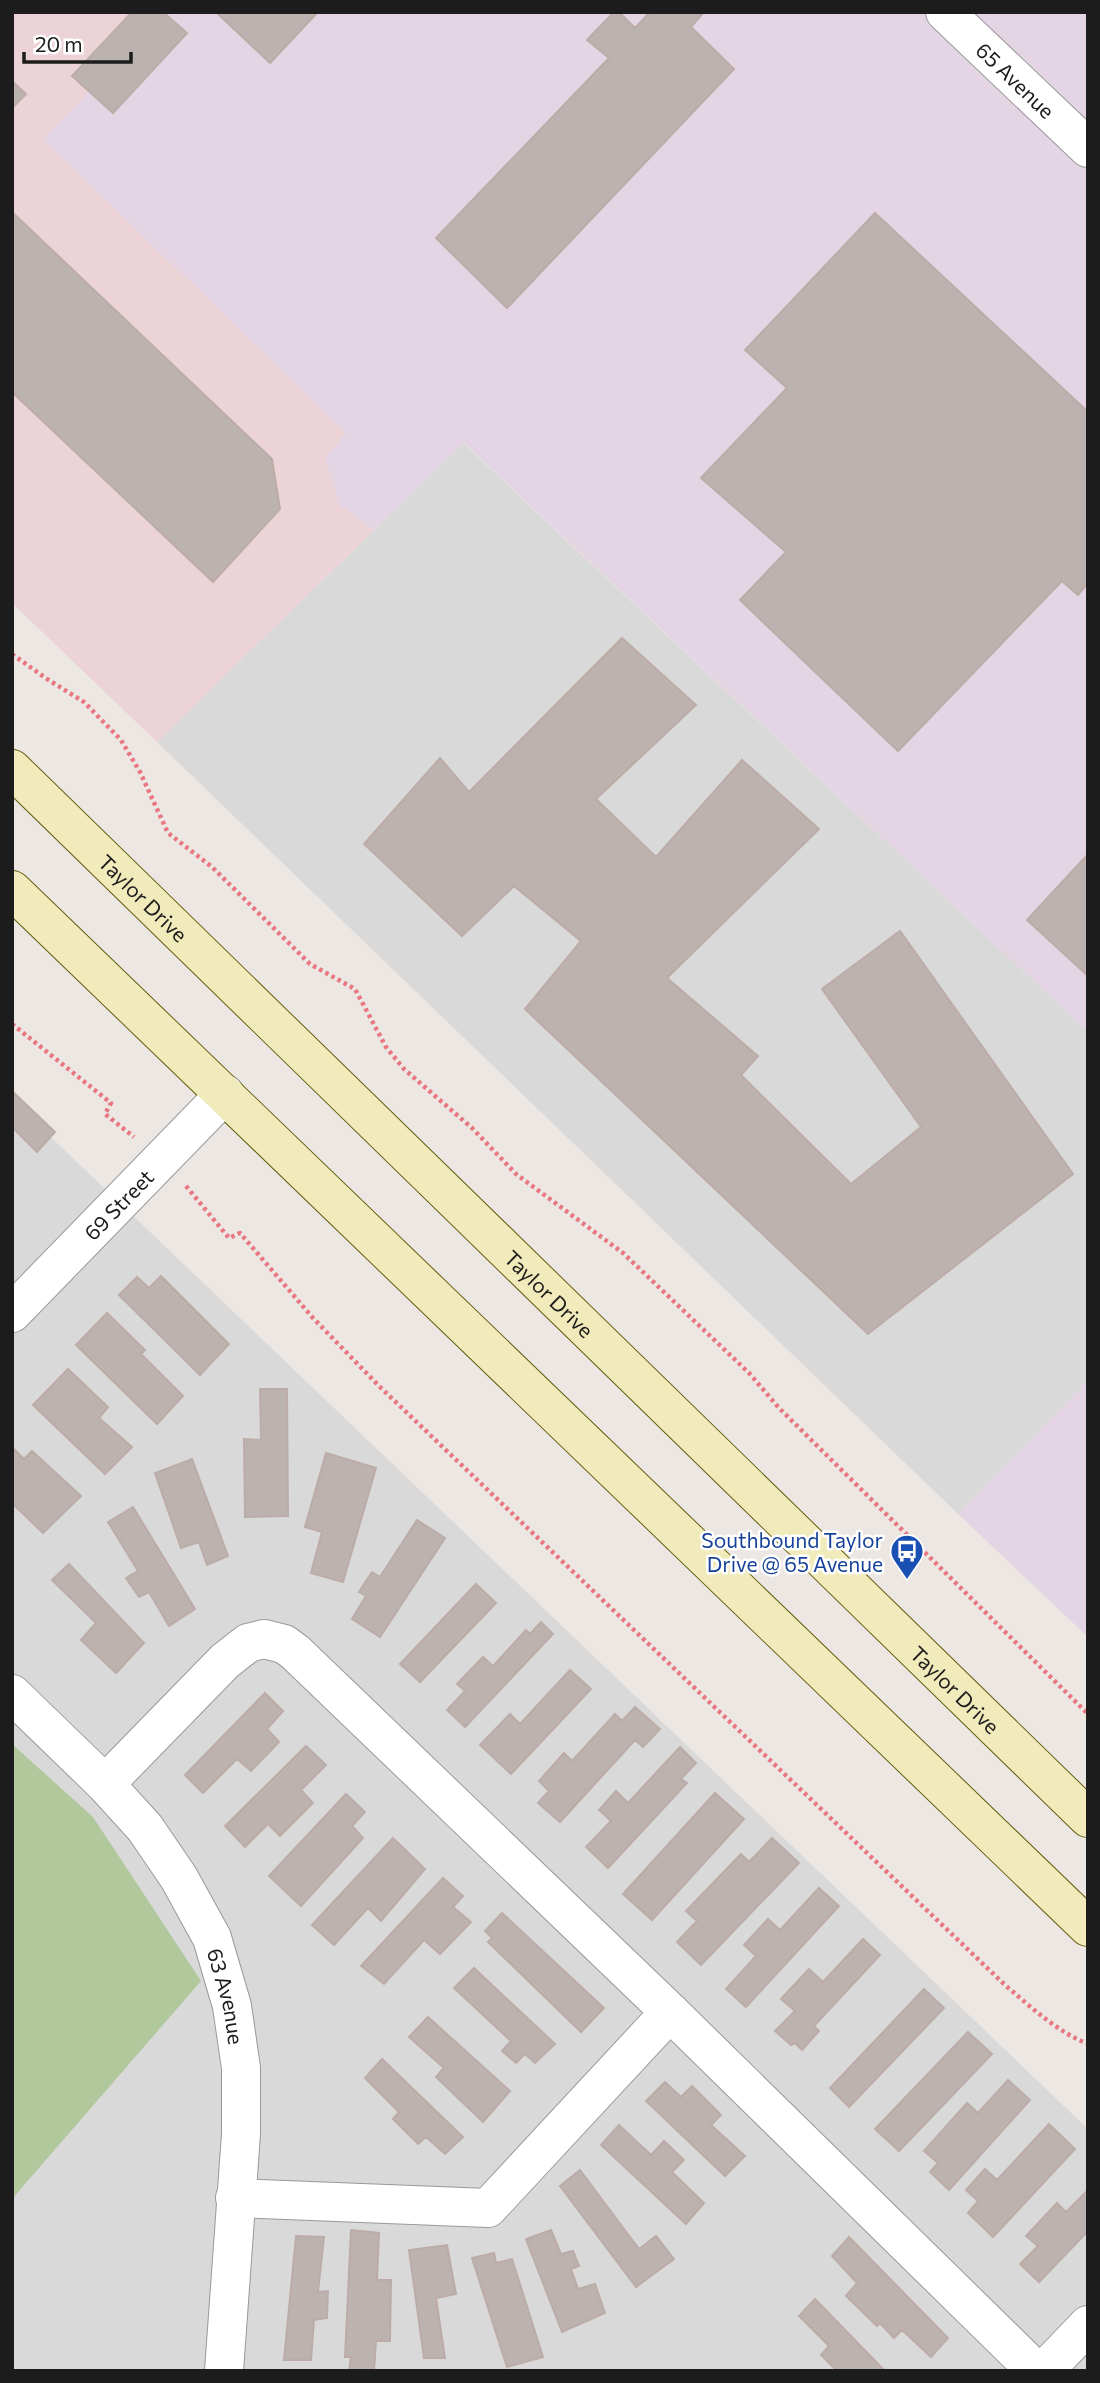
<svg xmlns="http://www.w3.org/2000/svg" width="1100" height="2383" font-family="Commissioner,sans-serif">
<rect width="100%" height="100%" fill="#ece7e3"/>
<path fill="#dad9d9" d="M463,443L1088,1032V1380L958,1514L157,742Z
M12,1100L1088,2129V2371H12Z"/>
<path fill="#ebd3d7" d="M12,12H141L154,25L44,139L347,433L341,505L374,530L157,742L12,603Z"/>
<path fill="#e4d5e4" d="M141,12H1088V1032L464,443L374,530L340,505L325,457L346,433L43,139L154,25Z
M1088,1380V1637L958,1514Z"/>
<path fill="#b1c79c" d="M12,1744L93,1817L201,1981L12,2199Z"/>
<path fill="#bcb2b0" stroke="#bcaca7" stroke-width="2" d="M132,12H163L187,33L113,113L72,76Z
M216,12H318L270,63Z
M614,12H619L635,28L650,12H704L691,27L734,69L507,308L436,238L609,58L587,40Z
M12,81L26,94L12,108Z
M12,212L272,459L280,509L213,582L12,392Z
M875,213L1088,412V583L1078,595L1062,581L898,751L740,600L786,552L701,478L787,388L745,350Z
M622,638L696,705L596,799L656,857L742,760L819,829L667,978L758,1056L741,1075L851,1184L921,1127L822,989L900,931L1073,1174L868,1334L525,1009L581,941L514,886L462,936L364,844L440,758L469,792Z
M1088,854V976L1027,920Z
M12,1091L55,1132L37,1152L12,1127Z
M161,1276L229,1344L200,1375L119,1295L137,1277L149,1288Z
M107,1313L145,1350L141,1354L183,1396L157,1424L76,1345Z
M68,1369L108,1407L99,1418L132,1447L105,1474L33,1405Z
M260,1389H287L288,1516L245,1517L244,1439L261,1440Z
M12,1447L24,1459L32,1451L81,1496L43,1533L12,1503Z
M326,1453L376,1468L343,1582L311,1573L322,1532L305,1527Z
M192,1459L228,1556L207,1565L199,1542L181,1548L155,1473Z
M133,1507L195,1609L169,1626L149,1592L139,1597L126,1578L138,1571L108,1522Z
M417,1520L445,1538L380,1637L352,1619L366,1596L359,1592L372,1572L380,1577Z
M69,1564L144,1643L116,1673L81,1640L96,1623L52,1580Z
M476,1584L496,1603L420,1682L400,1664Z
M541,1622L553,1634L465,1727L447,1710L465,1691L457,1684L483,1657L493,1666L526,1630L530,1634Z
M570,1670L591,1689L511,1774L480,1745L510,1714L520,1724Z
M265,1693L283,1711L267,1729L279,1742L251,1771L237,1759L203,1793L185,1775Z
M635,1707L660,1729L643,1747L635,1740L560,1822L538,1803L549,1791L539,1781L564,1753L572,1761L615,1714L622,1721Z
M306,1746L326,1765L301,1790L313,1803L280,1836L268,1824L245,1847L225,1826Z
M680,1747L696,1763L681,1779L687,1783L608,1868L586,1847L611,1821L599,1810L616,1791L628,1803Z
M715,1793L744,1819L652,1920L623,1894Z
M346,1794L365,1812L352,1826L363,1838L301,1906L269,1876Z
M393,1838L425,1869L381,1921L368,1908L334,1945L312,1925Z
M772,1838L799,1863L701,1965L677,1942L697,1921L686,1911L741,1854L749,1862Z
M443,1878L463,1896L453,1907L471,1922L440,1954L424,1940L384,1984L361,1966Z
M819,1888L839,1906L746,2007L726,1989L756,1956L744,1945L768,1919L780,1930Z
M502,1913L604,2008L581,2032L488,1942L492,1938L485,1931Z
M863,1939L880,1955L814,2026L819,2031L802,2050L795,2043L791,2045L775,2031L795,2011L781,1999L809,1969L823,1982Z
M474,1968L555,2044L535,2063L525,2054L516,2063L502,2051L511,2041L454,1988Z
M924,1989L944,2008L849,2107L830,2088Z
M428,2017L510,2091L483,2122L436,2077L444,2068L409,2037Z
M968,2032L992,2054L899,2151L875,2129Z
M382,2059L463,2137L445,2154L426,2137L418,2144L393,2119L399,2112L365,2078Z
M1008,2080L1030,2100L949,2190L930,2172L938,2163L924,2151L967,2103L978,2113Z
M665,2082L681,2097L692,2086L721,2115L711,2125L745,2156L725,2176L646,2101Z
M1049,2124L1075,2149L993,2237L968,2213L978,2201L966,2190L985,2169L997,2180Z
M619,2125L651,2155L664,2141L684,2160L672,2172L704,2203L686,2224L601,2145Z
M580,2170L639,2249L656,2236L674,2259L636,2287L560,2186Z
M1088,2190V2231L1039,2282L1020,2264L1038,2246L1026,2236L1057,2203L1066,2212Z
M351,2230L379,2233L377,2280H391L390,2341H376L374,2371H349L351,2357H345Z
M551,2230L561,2254L573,2251L579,2266L571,2269L578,2289L595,2284L605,2313L562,2332L526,2239Z
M296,2236L324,2237L318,2292L328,2291L327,2318L314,2320L311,2360H284Z
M849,2237L948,2338L931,2357L902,2330L894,2338L880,2323L877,2326L846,2296L857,2283L832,2256Z
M447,2245L456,2294L436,2298L445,2358H424L409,2250Z
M494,2253L496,2263L512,2259L543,2357L507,2367L472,2258Z
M815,2299L885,2371H837L821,2355L829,2346L799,2316Z"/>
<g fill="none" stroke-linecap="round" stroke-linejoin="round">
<defs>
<g id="minor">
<path id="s1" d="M945,12L1088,148"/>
<path id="s2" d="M12,1313L225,1094"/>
<path id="s3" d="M12,1694L105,1784L145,1828L179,1878L212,1938L232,2006L241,2068V2134L224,2371"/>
<path d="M105,1784L225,1661L248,1643L264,1639L284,1644L295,1652L670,2012L1036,2371"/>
<path d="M235,2198L488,2208L670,2012"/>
<path d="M1044,2371L1088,2325"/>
</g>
<g id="secondary">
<path id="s4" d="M12,769L1088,1818"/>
<path d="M12,890L1088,1927"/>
</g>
</defs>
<use href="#minor" stroke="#999" stroke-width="40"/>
<use href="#secondary" stroke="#655e11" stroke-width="40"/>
<path stroke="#e97781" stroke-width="4.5" stroke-dasharray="3.5 3.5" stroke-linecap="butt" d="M12,654L47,679L84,702L121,740L140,772L168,833L212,867L310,964L355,989L386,1047L404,1069L472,1128L516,1174L623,1253L749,1373L779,1408L1088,1714
M12,1024L111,1103L105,1114L134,1137
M186,1186L229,1238L240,1233L313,1318L379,1386L1005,1985C1031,2007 1056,2031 1088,2044"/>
<use href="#minor" stroke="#fff" stroke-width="38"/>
<use href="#secondary" stroke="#f1eabb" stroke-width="38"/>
</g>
<defs>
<symbol id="bus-pin" viewBox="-11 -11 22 30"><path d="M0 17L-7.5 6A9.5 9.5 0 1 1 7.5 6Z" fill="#1a4fb4" stroke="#fff"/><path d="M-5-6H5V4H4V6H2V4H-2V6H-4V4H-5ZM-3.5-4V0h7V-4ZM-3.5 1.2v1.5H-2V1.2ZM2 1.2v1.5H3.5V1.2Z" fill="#fff"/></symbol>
</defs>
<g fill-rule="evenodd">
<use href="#bus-pin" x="888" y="1532" width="38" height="52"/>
</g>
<g text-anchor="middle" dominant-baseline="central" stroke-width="5" stroke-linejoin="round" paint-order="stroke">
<g font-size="21" fill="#1c1c1c" stroke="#fff">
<text stroke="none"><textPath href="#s1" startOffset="98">65 Avenue</textPath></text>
<text stroke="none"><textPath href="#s4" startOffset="184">Taylor Drive</textPath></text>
<text stroke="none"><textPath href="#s2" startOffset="152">69 Street</textPath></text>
<text stroke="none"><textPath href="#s4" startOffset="751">Taylor Drive</textPath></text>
<text stroke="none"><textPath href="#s4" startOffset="1318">Taylor Drive</textPath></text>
<text stroke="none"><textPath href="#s3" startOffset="378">63 Avenue</textPath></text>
</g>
<g font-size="21" fill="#164399" stroke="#fff" text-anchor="end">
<text x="883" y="1539">Southbound Taylor<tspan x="883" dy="24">Drive @ 65 Avenue</tspan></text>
</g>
</g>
<rect width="1100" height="2383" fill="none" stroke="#1c1c1c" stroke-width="28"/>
<path d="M24 52v10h107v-10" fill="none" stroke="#1c1c1c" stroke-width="3.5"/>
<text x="35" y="52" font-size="21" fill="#1c1c1c" stroke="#ffffff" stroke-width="5" paint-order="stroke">20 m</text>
</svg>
